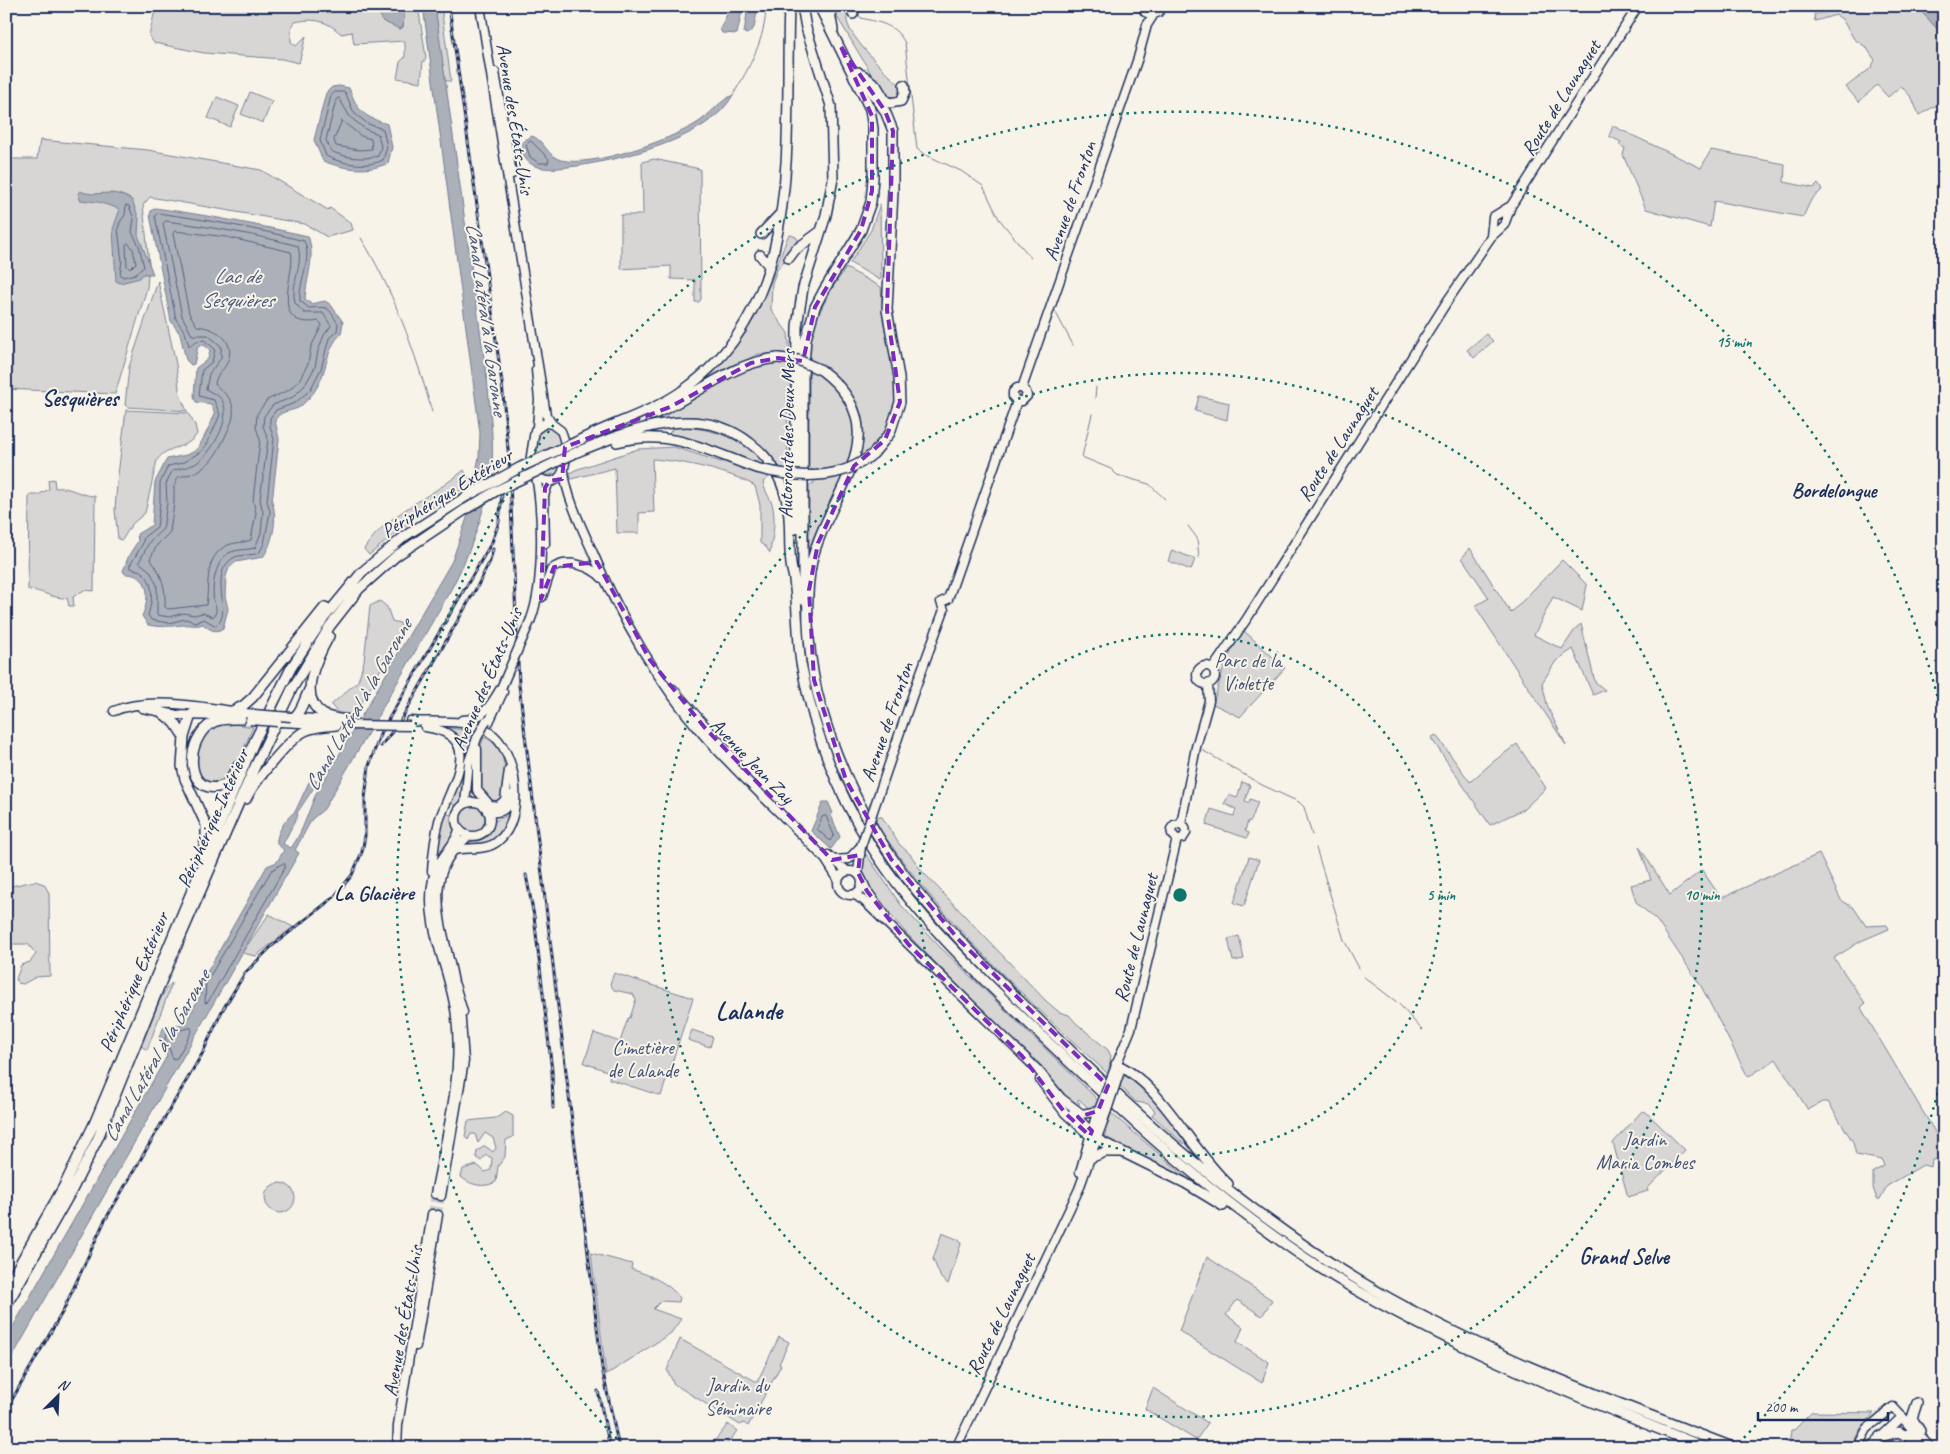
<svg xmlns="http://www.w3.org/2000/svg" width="1950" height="1454" font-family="Caveat,sans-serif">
<rect width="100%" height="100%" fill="#f7f3e8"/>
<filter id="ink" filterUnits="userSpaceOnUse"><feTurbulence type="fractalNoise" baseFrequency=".02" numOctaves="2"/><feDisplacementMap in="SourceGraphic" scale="10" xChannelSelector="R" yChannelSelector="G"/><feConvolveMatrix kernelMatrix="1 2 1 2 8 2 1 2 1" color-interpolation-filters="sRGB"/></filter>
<g filter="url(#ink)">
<path fill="#d7d6d4" stroke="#798299" d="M156,6H378C386,21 385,21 400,29L403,27L405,6H418L426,57L425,61H423L421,82L397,78L400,62L405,57V41L354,44L352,32L341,34C327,20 313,18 295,22L291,28V42L296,46L306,36L299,63L282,59L204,53L154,43L149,36Z
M435,6H441L451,81H444Z
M831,6H851C848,11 846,16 847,21C849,37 889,76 902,87L899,90L901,93L898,100L885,97L836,15L840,12L837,9L834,11Z
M1833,6H1916L1944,36V101L1919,115L1912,98L1901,86L1888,97L1877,85L1859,102L1846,87L1871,68L1875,60L1866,47L1854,39L1842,19L1836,15L1815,21L1814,14L1834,12Z
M250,92L272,101L263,123L241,114Z
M217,97L239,106L230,127L208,118Z
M1613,126L1701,168L1711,150L1785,164L1784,182L1814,188L1818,184L1822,190L1811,200L1803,217L1714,201L1710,227L1646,209L1623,155L1625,148L1619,145L1621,142L1609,136Z
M40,140L148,150L261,170L328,210L330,208L351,223L353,230L327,237L305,224L150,197L143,205L149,263L147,288L115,394L6,389V159H37Z
M654,159L700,169L701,299L699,302H695V280L671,279V266L621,269V215H643L642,162Z
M880,204L881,278L880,280L850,263L871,230Z
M791,235L796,237L799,241L777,270L772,283L771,310L788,333L790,354H758L710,379L707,377C753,336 767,291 788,236Z
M846,268L881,287C882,301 883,316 885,330C895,381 909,423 859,459C869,415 850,376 809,359C810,324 826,296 846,268Z
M158,281L176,364L180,395L187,411L128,407L125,405L129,367Z
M1486,334L1493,341L1474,358L1467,350Z
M782,361L790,363V390L787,391L788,471C770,467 764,450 751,439C727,417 691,416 661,420L659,415L757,365Z
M811,371C817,370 822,376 827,380C855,403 857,430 850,464L814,472L809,467V374Z
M1199,396L1229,403L1227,420L1195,411Z
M126,410L188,413L195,425L197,434C186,451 168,444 157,460L145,513L132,524L122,540L118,539L115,510L117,483Z
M549,427C566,435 564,458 559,473L544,476C530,467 535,448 537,433L542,428Z
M673,427C708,427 741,436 765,463L760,466L697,441L668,436Z
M674,447L721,462L726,460L770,476L763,482C765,494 772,499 773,508C776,524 772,538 770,553L766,547L760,543V505L755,486C730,471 682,461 652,459L654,512L639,513V533H617L615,468L571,479L570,473L575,470L638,449Z
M464,470L472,483L415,518L369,555L364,549C388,512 431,498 464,470Z
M844,474L824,513L809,553V485L814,483V479Z
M54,479L55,488C71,486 80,496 95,496L94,591L84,590L73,597L74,606H69L67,598C52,599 42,590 28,590L29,495H38L49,489L48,480Z
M1470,548L1511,613L1562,560L1587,585L1582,611L1553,597L1534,635L1562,649L1576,628L1581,624L1595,682L1605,690L1593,695L1573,649L1556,661L1542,683L1548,708L1566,745L1475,606L1489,598L1462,558Z
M1172,550L1195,559L1191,570L1168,561Z
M380,601L387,607L392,621L400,623L402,632L355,714L338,713L331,705L358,681L364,661L370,606Z
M1243,630L1285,668L1240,717L1213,704L1225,663Z
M230,723L253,727C243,749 222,815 194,767C198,743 202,725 230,723Z
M436,726L477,732L462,802L456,806L448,802C467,760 474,758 436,726Z
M1436,735L1470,782L1494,761L1517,744L1546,788L1524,809L1490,825L1431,738Z
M484,737C509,746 506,779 503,800L494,803L481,794L479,751Z
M1242,782L1250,785L1245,801L1249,803L1250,799L1258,802L1251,821H1248L1245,831L1249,833L1247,838L1206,825L1211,809L1234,816L1236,809L1224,804L1229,795L1237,798Z
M459 819a13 13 0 1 1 26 0a13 13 0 1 1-26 0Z
M445,813L451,815L455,834L440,856L435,866L436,847Z
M512,813L508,824L493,843L466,847L467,843L485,836L495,821Z
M877,816L882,817L899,844L910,854L921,870L1046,1001L1059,1012L1069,1015L1076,1023L1108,1050L1111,1056L1108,1074C1028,1000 945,924 883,834L876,821Z
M1639,846L1670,895L1702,870L1721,898L1819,854L1841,900L1854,908L1866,926L1887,925L1889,929L1861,941L1834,958L1865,1003L1861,1008L1944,1147V1158L1932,1160L1931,1167L1923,1165L1887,1186L1880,1199H1877L1873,1188V1172L1884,1166L1882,1160L1856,1155L1853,1142L1828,1102H1822L1808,1110L1776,1059L1748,1077L1701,986L1657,921L1636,902L1631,885L1651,880Z
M866,854L901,905L938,945L1094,1096L1098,1101L1094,1107L1089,1109L1079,1099L1077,1101L1080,1103L1077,1107L906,933L875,897L870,890L862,867Z
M1249,857L1259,860L1244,906L1234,903Z
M35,881L44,884L49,893L50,976L36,977L23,984L18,983L16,979L21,965L30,962L36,954L28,944H6V887Z
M269,914L293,927L256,956L242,953Z
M1239,936L1244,959L1233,961L1228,939Z
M614,973L693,998L661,1096L609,1079L610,1072L584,1063L594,1033L620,1042L628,1018H630L636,999L633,994L614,990L610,984Z
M172,983L147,1050L141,1046C148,1032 160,991 172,983Z
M692,1030L713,1037L710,1047L688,1040Z
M1122,1075C1145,1079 1171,1124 1185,1141L1184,1144L1152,1115L1155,1111L1148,1104L1136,1102L1119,1085Z
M1642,1111L1646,1112L1685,1150L1647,1189L1648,1191L1628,1197L1613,1143Z
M506,1112L513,1116V1137L506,1140L505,1157L498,1166L496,1182C484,1188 472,1186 461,1177L463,1169L477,1165L485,1172L491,1170L492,1158L486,1155L481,1161L476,1157L477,1151L485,1146L493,1152L496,1148L493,1138L485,1133L478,1143L475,1134H471L468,1140L465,1136L468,1121L496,1118Z
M1111,1113L1192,1182L1104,1138Z
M265 1198a15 15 0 1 1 30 0a15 15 0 1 1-30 0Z
M942,1233L959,1240L961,1244L948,1284L941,1278L933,1259Z
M591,1253L632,1264L631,1269C649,1275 668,1282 680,1298L679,1302L661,1301L653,1309L681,1319L671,1333L606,1375Z
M1207,1257L1272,1300L1262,1316L1237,1300L1226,1315L1243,1327L1237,1342L1269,1362L1262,1383L1179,1331Z
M779,1337L789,1342L779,1364L781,1365L748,1426L744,1423L740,1425L674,1384L667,1370L680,1339L757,1382Z
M1153,1388L1208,1423L1196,1440L1145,1409Z
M1812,1412L1874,1413L1859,1431L1851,1448H1804L1786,1442L1790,1439L1791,1430H1794Z
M728,1424L737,1431L726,1446L728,1448H709Z
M1902,1435L1914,1448H1876L1888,1437Z"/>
<path fill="#acb0b9" stroke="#727c95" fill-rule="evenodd" d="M378,6H405L403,27L400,29L382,21Z
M423,6H435L488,387C490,415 495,446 491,474C484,516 469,556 449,593L324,809L312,819L295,850L299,853L6,1368V1339L167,1056L159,1037L164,1027L185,1024L201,994V983L267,866L277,862L284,850L277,844C275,835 287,816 295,812L309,782L314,780L322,784L452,561L467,518L479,457L480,433ZM315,786L319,788C308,809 305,829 291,848L283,844L298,815L297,813Z
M731,6H743L737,34L722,33L720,29Z
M748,6H758L754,28L747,34L744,33Z
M1916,6H1931L1944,20V36Z
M339,86L349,88C358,111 362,116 387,124L392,147L388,163C368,173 343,169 323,161L314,140L326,93L332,87Z
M733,95C710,139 622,159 577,166C564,167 548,171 535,166C525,162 521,153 522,142L532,136C544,140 548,157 561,160C592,168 670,140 697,123C710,115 719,101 733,95Z
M80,191C98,199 109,186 132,200L139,219L138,235L153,274H143L140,278L120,283L116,281L113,229L120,209L98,202L80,200L78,193Z
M155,208C207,215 257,225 308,236C316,257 306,278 305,299L311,304L325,301L331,305L343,322L341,334C325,348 328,373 314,392C311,396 302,406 298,408C289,412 281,410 275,420L279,439L272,502C278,517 273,543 263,557L236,562L229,568L226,576L225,596L228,609L223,628C215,634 209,629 203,624C195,627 191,624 184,625C167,626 166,628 148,625L142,616C150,598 151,574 125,574L123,571L129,555L138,541L137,534L152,525L155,482L167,459C195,453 195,456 208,429C210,423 213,420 215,414L211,404L196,402L194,397L196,368L208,359L210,350L204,345L198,346L194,364L191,365L186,360L180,334L171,321L150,215L151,211Z
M823,802H828L833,813L831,815L840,837L831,849L811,831Z"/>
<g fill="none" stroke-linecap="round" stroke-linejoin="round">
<path stroke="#556382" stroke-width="1" d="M335,92H345L354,113L368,124L383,129L387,147L383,160C367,168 342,164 326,156L320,140L331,96Z
M339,98L350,117L365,129L378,134L381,147L378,156C364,160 344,158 331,151L326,140L336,100Z
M342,121L361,136L371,139L372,149L359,150L336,146L334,140Z
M531,141L549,159L548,163H539L530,157L526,145Z
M126,205L129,206L134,219L132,232L139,246L144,267L135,274L123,277L120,274L122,261L118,229L120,222L125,215Z
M158,213C207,220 255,228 304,241C313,258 298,282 300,301L309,308C329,307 327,305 338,324L337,331L329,338L321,369L310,390L295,403L276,410L270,418V426L274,439L267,501L270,512L264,544L259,553C251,556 240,554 233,558C207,575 234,613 216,626L204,619L196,622L185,619L169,623L151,620L148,615C152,603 155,582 143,573C139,569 133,570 129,567L142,545L144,537L157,527L160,503V483L168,466L182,463L202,451L207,444L220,415L214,400L199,396L202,370L212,362L215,349L204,340L197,341L189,346L185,332L176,319L155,216Z
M166,221C210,227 255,234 298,246C304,265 290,284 295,303L304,313H323L331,326L324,335L318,351L315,367L305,385L293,397L273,405L264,416L263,426L268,439L260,500L263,512L261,533L255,548C247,550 239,549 231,552C215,559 211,587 214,602C216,608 218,611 213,617L203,613L194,615L184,613L169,617L157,615V585L150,571L139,562L150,541L163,529L167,503L166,484L172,471C180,468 187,468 195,464C211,455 233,418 222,400C218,394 211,393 206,389L209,374L221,358V346L208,335H192L182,316L163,224Z
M175,231L227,237L291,252C297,271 266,330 319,321L322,325L311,347L308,364L299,380L289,390L267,400L257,414L256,427L260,440L253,500L256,513L251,540C244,543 235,542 228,545C203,557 210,583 206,605L168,609L165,607C166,588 162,574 150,559L157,545L170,532L174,503V486L178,477C205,473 214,460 225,437C230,425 236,417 232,404C228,394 221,391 215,384C216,375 223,371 227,363C237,341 217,328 197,326L189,313L173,234Z
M128,243L133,249L136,263L130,269L127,266L126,245Z
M826,816L834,835L830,841L817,829L822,817Z
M282,864H285V867L208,1002L205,1003L206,983L271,871Z
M191,1028L192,1031L177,1058L173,1059L165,1038L167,1033Z"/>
<path stroke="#727c95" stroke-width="1" d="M860,6L859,15L861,18C881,23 895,24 905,43L917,149L924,154L961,171L983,186L999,219L1031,258
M733,95C749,68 766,38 766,6
M361,238C393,289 416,354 432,412
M1055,311L1073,345
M1095,398L1096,387
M1092,414L1082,457L1111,469L1117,475L1149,484L1165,499
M1188,526L1197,538L1199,558
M1202,750L1262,785L1299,802L1304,807L1312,835
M1316,848L1344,940L1359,968
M1364,977L1398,1003L1422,1030"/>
<path stroke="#cbcccc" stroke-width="8" stroke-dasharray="8 4" stroke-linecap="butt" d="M432,1214L435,1194
M438,1215L441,1196"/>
<defs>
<path id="major" d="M480,6L546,415L552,424
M1142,6L1145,12L1152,15L1159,12L1162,6
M495,72L512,174
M1491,236L1493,217L1509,207
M536,370L539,400L537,427
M1022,388L1138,58L1147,25L1154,14
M1017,401L1013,397V392L1017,388H1022
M1017,401H1022L1027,396L1026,392L1022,388
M545,423L552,424L561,431C570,450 568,497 536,476L530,462L535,430Z
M564,471C566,496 583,530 593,553C619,615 658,683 702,733C741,778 786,817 826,860L838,879
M545,544L544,496L549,481
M542,597L551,570C565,557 591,566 602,578
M948,599L1017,401
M944,610L941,602L948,599
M531,619C544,585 543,513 536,476
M1197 675a9 9 0 1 1 18 0a9 9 0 1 1-18 0Z
M1213,668L1248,617L1448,300L1491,237L1504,225L1511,206L1638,6
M673,689L736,761
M142,708L177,715L227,716
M114,711C151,695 213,709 253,714
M291,717L336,721
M462,720C484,720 492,703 502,686
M410,721C435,723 466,718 489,732C518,750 526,819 498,841C487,851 468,847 454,850
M281,722L319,724
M489,722L503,692
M425,727C488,735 450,787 439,821C435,837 433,855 432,871
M477,749V790L490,805L498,806L505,800L509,770
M456 819a17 17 0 1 1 34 0a17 17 0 1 1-34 0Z
M465,804L469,761L477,738
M487,811C500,815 510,809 511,795
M873,811L913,694L944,610
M1181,824L1196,747L1209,701L1208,684
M1177,839L1172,834L1171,829L1174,825L1181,824
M1177,839L1183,838L1186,833L1185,827L1181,824
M828,855L847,871
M832,860L849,859L861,846
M838 883a12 12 0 1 1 24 0a12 12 0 1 1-24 0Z
M858,873L861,846
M862,880L867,891L885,915
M855,895L864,901L1038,1070L1061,1098L1082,1114L1098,1111
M455,985L463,1012
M455,989C448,937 414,876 469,836
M1115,1068L1131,1029L1177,839
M1040,1080L1065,1113L1090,1136
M1073,1114L1093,1133
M1080,1172L1096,1116
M435,1194C446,1136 463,1077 456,1017C452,972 423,926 433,879C438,857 455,847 459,830
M441,1196L464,1061L460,1008
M416,1346L438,1215
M397,1448L398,1425L432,1214
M956,1448L1079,1189L1107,1110
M1857,1448L1867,1429L1893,1407L1902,1417L1869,1448"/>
<path id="highway" d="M829,6L833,30
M853,14L854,6
M858,72L885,111L893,131V192L887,310L899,377L900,402L890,433L874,453
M863,75L876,85L885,100L890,103L901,101L905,92L904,85
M761,234L781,213
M760,255L770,267
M789,258L795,250L821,231
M821,370C902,431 828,492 812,561C803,604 809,668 822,710C861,844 934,916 1030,1011C1135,1115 1245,1214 1373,1289C1487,1355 1612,1401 1735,1448
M652,415C694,398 731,362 778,358
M576,442C612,423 652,413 685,389C807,301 784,138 789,6
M617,442C671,428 708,451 756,468
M577,452C631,430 698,402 750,443C768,456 781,476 786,498C792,519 788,542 791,564C792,574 793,570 794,580C798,608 797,636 801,663C813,729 837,793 873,849C919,921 985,981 1046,1040C1137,1127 1229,1211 1336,1278C1453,1349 1580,1398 1707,1448
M795,529L797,326L803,288L826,215L833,179L831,106L806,28L802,6
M803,600V376L806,339L815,307L824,290L861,230L871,202L873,178V129L870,109L819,6
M329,636C318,656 296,697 323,714C331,719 343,719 353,721
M232,711L243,706L253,697L325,607
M161,712L175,723L184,737
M277,722C302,720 300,707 310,688
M238,766L227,784C185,803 182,738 214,722C222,718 232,719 241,719
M246,799C254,782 289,739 305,731C315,726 325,726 336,725
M202,856L206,836V825L185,779L182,766L184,737L191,715L197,711L215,710
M1116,1064C1161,1084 1190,1149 1228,1184
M1090,1136L1185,1183L1223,1206
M1097,1139V1128L1101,1106
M1090,1158L1105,1152H1120
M6,1288L64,1186L94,1124L255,740L291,668L324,618L362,572L405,536L469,495
M6,1306L72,1190L98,1138L161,982L251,775L292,689L330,626L359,589L396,556L466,509
M1917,1403L1912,1418L1920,1431
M1902,1417L1930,1448
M1908,1434L1919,1448
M1880,1437L1899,1432L1912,1439"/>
</defs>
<use href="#major" stroke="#1b2f5e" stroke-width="11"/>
<use href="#highway" stroke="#1b2f5e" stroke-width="12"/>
<use href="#major" stroke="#f7f3e8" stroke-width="8"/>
<use href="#highway" stroke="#f7f3e8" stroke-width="9"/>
<defs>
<path id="rail" d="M449,6L502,383L509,460L519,685L602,1368L619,1448
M381,746L399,723L477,587L490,561L493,549
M526,875L534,916L552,1071L553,1108
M598,1391L610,1448
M6,1410L63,1311L104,1222L202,1054L222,1011L245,973L272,946L334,897L352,875L362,852L365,836V798L369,766L381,732L492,542L499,522L504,476"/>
</defs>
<use href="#rail" stroke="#1b2f5e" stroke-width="3"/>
<use href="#rail" stroke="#f7f3e8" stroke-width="1" stroke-dasharray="4" stroke-linecap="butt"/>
<defs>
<path id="major-bridge" d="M502,686L531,619
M253,714L291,717
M250,720L277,722
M350,725L410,726
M477,738L486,721
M861,846L873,811
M1101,1105L1114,1071
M1107,1110L1119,1074"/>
<path id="highway-bridge" d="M778,358L798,360L821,370
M756,468C796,478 841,482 874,453
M469,495L521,467L576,442
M466,509L496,491L577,452"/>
</defs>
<use href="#major-bridge" stroke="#1b2f5e" stroke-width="11" stroke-linecap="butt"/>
<use href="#highway-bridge" stroke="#1b2f5e" stroke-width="12" stroke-linecap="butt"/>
<use href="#major-bridge" stroke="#f7f3e8" stroke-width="8"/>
<use href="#highway-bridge" stroke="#f7f3e8" stroke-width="9"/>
</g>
</g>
<path fill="none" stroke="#7b2cbf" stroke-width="4" stroke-dasharray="10 6" stroke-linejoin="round" d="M841,47L885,111L893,131L887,310L900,402L885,440L854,466L818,543L809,590L814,680L846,780L891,859L960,941L1108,1086L1098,1111L1078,1117L1092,1131L1090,1136L1065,1113L1022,1056L909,945L867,891L858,873L860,855L832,860L705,728L650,660L597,562L554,567L541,599L545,488L549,481L562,479L565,447L670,407L751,363L778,358L803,361L815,307L861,230L872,191V116Z"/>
<g fill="none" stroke="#0f766e" stroke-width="2.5" stroke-dasharray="2.5 5">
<circle cx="1180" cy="895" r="261"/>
<circle cx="1180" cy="895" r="522"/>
<path d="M1943 1071A783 783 0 0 1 1738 1444M622 1444A783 783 0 1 1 1943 719"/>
</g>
<g text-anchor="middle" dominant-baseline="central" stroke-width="4" stroke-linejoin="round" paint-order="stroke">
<g font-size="20" fill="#1b2f5e" stroke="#f7f3e8">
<text transform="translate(1561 98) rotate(-58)">Route de Launaguet</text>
<text transform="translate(515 119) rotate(81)">Avenue des États-Unis</text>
<text transform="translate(1070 201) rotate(-71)">Avenue de Fronton</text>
<text transform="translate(787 434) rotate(-89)">Autoroute des Deux Mers</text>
<text transform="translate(1338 444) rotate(-57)">Route de Launaguet</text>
<text transform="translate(447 493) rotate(-32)">Périphérique Extérieur</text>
<text transform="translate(487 679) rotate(-67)">Avenue des États-Unis</text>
<text transform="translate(887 722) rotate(-71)">Avenue de Fronton</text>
<text transform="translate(752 761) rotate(46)">Avenue Jean Zay</text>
<text transform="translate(213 818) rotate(-66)">Périphérique Intérieur</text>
<text transform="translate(1136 938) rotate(-76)">Route de Launaguet</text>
<text transform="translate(134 982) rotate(-67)">Périphérique Extérieur</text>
<text transform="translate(1001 1314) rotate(-64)">Route de Launaguet</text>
<text transform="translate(403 1321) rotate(-80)">Avenue des États-Unis</text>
</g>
<g font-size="20" fill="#415076" stroke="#f7f3e8">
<text x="1248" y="660">Parc de la<tspan x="1248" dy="23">Violette</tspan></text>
<text x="643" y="1047">Cimetière<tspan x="643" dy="23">de Lalande</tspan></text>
<text x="1645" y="1139">Jardin<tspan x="1645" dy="23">Maria Combes</tspan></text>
<text x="738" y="1385">Jardin du<tspan x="738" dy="23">Séminaire</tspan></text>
</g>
<g font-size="21" font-style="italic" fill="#465679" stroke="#f7f3e8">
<text x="237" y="276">Lac de<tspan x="237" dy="24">Sesquières</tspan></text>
<text transform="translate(487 319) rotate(82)">Canal Latéral à la Garonne</text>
<text transform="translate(358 705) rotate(-60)">Canal Latéral à la Garonne</text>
<text transform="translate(156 1056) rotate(-60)">Canal Latéral à la Garonne</text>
</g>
<g font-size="21" font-weight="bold" fill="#1b2f5e" stroke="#f7f3e8">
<text x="1834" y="490">Bordelongue</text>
<text x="374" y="893">La Glacière</text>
</g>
<g font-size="22" font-weight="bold" fill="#1b2f5e" stroke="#f7f3e8">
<text x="80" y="399">Sesquières</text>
<text x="1624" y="1257">Grand Selve</text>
</g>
<g font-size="25" font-weight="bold" fill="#1b2f5e" stroke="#f7f3e8">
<text x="749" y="1011">Lalande</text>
</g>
</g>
<circle cx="1180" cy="895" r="8" fill="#0f766e" stroke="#f7f3e8" stroke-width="2.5"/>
<g font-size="15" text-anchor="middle" font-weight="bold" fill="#0f766e" stroke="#f7f3e8" stroke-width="4" stroke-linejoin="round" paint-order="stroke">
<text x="1734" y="347">15 min</text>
<text x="1441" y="900">5 min</text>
<text x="1702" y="900">10 min</text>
</g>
<rect width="1950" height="1454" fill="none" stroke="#f7f3e8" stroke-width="25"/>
<rect x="12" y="12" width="1925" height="1429" fill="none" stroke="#1b2f5e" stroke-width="2" filter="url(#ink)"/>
<g transform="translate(58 1396) rotate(24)" stroke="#f7f3e8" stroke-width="4" paint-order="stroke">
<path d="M0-4L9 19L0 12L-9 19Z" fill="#1b2f5e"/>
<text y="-8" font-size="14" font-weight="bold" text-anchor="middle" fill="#1b2f5e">N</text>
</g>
<path d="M1758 1412v8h130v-8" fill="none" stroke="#1b2f5e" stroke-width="2.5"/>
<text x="1765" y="1412" font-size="15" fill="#1b2f5e" stroke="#f7f3e8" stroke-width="4" paint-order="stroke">200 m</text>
</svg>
